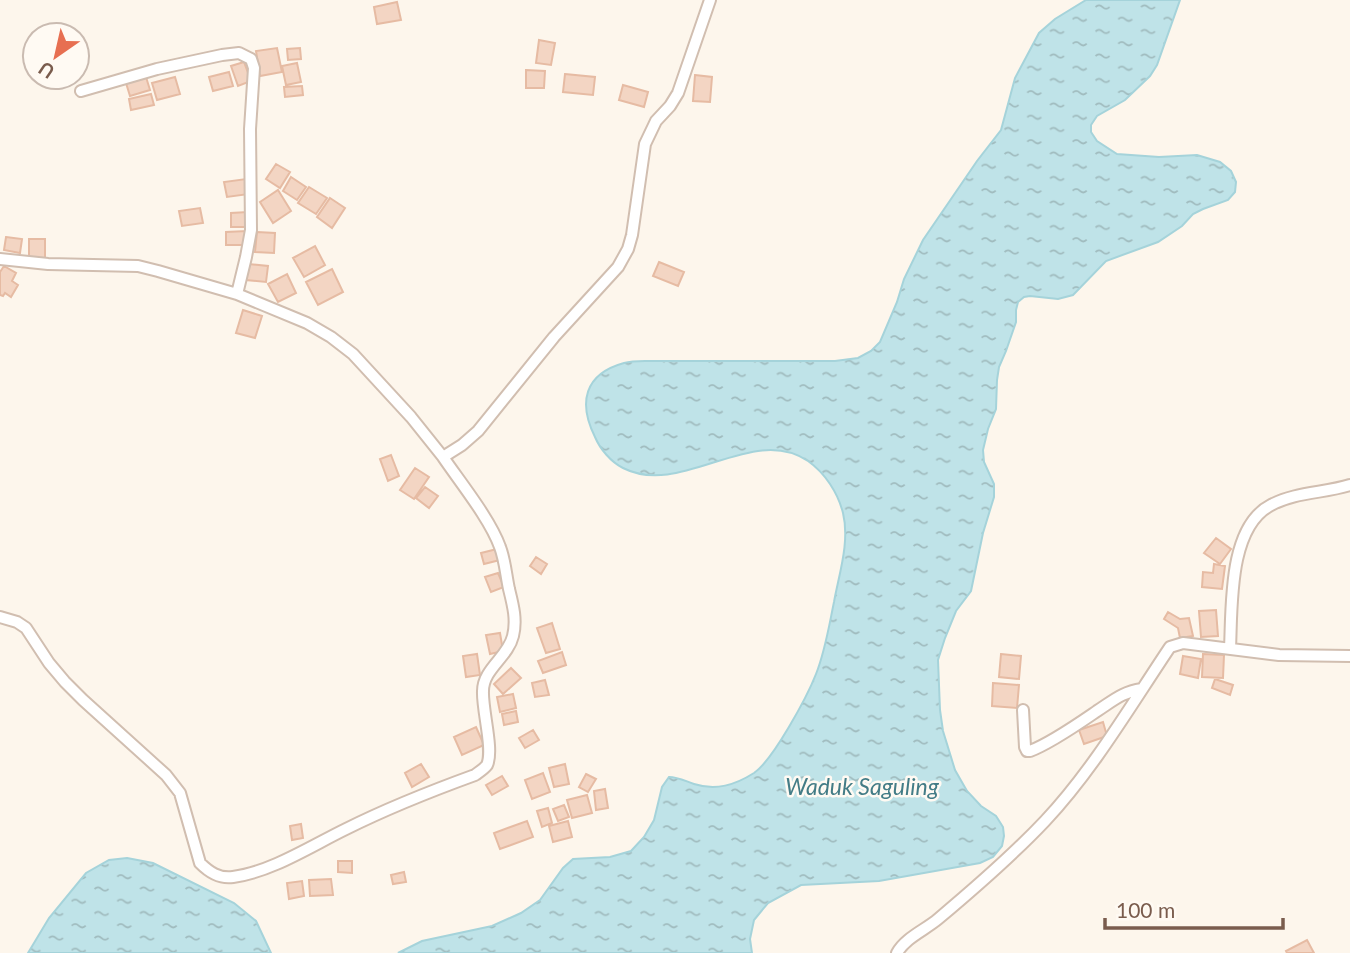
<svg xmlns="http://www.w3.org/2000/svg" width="1350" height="953" font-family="Lato,sans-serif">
<defs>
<pattern id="water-ripples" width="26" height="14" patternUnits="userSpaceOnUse" patternTransform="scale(1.75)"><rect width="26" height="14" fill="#bfe3e8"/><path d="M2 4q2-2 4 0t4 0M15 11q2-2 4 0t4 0" fill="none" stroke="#a0bbbe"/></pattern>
</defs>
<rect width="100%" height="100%" fill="#fdf6ec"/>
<path fill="url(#water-ripples)" stroke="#a5d3da" stroke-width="2" d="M1086,0H1180L1157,65L1150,76L1125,100L1097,116L1091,125V132L1097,141L1117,154L1159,157L1197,155L1220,162L1231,171L1236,182L1235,192L1228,200L1203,209L1193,214L1182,226L1158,242L1106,261L1073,295L1058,299L1030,296L1024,297L1018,302L1016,310V322L1006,351L999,367L997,380L996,409L988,429L983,450L984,462L994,484V497L983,533L971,591L956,611L945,638L938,660L940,710L943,731L955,770L967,791L981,806L996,816L1003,827L1004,836L1002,846L993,857L980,863L879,881L801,885L768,903L754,920L750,939L752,953H398L422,941L492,926L521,913L540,900L563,868L573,859L610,857L631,851L644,837L654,820L662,787L669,777C678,777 685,781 694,784C716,791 735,785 754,773C773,760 807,697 816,674C825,652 829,626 834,602C839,574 850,542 843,513C838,493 825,473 808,461C752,423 682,498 623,468C611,462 600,449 595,437C578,403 584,374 624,363C631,361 638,361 645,361H835L858,358L871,351L880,342L897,302L904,279L923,240L977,161L1001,130L1015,78L1039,33L1055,19Z
M127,858L153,863L234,903L256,921L271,953H28L49,918L86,873L109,860Z"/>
<path fill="#f3d5c3" stroke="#e6bba3" stroke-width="2" d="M397,2L401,20L377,24L374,7Z
M539,40L555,43L551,65L536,63Z
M277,48L282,72L260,76L256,51Z
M300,48L301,59L288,60L287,49Z
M244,62L251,81L238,86L231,66Z
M297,63L301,82L286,85L282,66Z
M526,70L545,71L544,88H526Z
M229,72L233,86L213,91L209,77Z
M565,74L595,77L593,95L563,92Z
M695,75L712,77L710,102L693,101Z
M146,77L150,90L130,96L126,83Z
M175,77L180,94L157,100L152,83Z
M623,85L648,92L644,107L619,100Z
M302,86L303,95L285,97L284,87Z
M151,94L154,105L131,110L129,99Z
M276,164L290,172L280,188L266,179Z
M291,177L306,187L297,200L283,191Z
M246,179L249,194L227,197L224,182Z
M309,187L327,198L316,214L298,203Z
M278,190L291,211L273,223L260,202Z
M330,198L345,208L332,228L317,217Z
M200,208L203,223L182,226L179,211Z
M248,212L249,227H231V213Z
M247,231V245H226V232Z
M257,232L275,233L274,253L255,252Z
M6,237L22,239L20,253L4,250Z
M29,239H45V260H29Z
M315,246L325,265L304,277L293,258Z
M659,262L684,272L678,286L653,276Z
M248,264L268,266L266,282L246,280Z
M4,266L16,273L12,281L18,285L11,297L5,293L3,296L0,295V272Z
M332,269L343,292L318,305L306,282Z
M287,274L296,293L278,302L268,284Z
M243,310L262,316L255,338L236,333Z
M391,455L399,476L388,481L380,459Z
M415,468L429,477L414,499L400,490Z
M425,487L438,496L429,508L416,498Z
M1216,538L1231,549L1220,564L1204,553Z
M497,549L500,560L484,564L481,553Z
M536,557L547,564L541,574L530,566Z
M1214,564L1225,566L1222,589L1202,587L1203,572L1213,573Z
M498,573L504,587L491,592L485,577Z
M1216,610L1218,636L1201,637L1199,611Z
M1168,612L1180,619L1189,618L1193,636L1180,638L1178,628L1164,619Z
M552,623L560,649L546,653L537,628Z
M500,633L503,651L490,654L486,635Z
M562,652L566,665L543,673L538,661Z
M477,654L480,675L466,677L463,656Z
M1001,654L1021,656L1019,679L999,677Z
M1203,654L1224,655L1223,678L1202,677Z
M1183,656L1201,659L1198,678L1180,674Z
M511,668L521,678L503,694L494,684Z
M1215,679L1233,685L1230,695L1212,688Z
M545,680L549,695L535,697L532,683Z
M993,683L1019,685L1017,708L992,706Z
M513,694L516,708L500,712L497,697Z
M516,711L518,722L504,725L502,714Z
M1103,722L1107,736L1084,744L1079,730Z
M476,727L484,745L462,755L454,737Z
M533,730L539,740L525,748L519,738Z
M421,764L429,777L412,787L405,773Z
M565,764L569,784L554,787L549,768Z
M543,773L550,792L532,799L525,780Z
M586,774L596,779L588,792L579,787Z
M502,776L508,786L492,795L486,785Z
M605,789L608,808L596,810L594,791Z
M587,795L592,813L572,818L567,800Z
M564,805L569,817L558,821L553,809Z
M548,808L552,823L542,827L537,811Z
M527,821L533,837L500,849L494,833Z
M568,821L572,837L553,842L549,826Z
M301,824L303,838L292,840L290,826Z
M338,861H352V873L338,872Z
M404,872L406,882L393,884L391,875Z
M331,879L333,895L310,896L309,880Z
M302,881L304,896L289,899L287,883Z
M1307,940L1314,953H1287L1286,951Z"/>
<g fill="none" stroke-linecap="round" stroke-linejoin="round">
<defs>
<path id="minor" d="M81,91L157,69L222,55L239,53L251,59L254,68L250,129L251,230L246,257L237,294
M0,259L48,264L138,266L158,271L237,294L307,323L331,337L353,354L411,417L443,457L462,445L478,431L554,337L618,267L628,249L632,235L645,144L656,121L670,106L678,93L710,0
M0,617L17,622L26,628L49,663L65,682L83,700L166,775L180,793L200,863C209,872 219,879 233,877C271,872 311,846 346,829C388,808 431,791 475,775C479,772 484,769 487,765C494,750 482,710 483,691C483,669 508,657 513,636C517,620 513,605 509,589C506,575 505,560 500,547C490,519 460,482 443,457
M1230,649C1232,607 1228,527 1271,505C1295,492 1325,493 1350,485
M1023,710L1025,747L1027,751H1030C1051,743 1078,724 1097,711C1114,700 1122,692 1142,689
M897,953C905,938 925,930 938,919C975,888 1011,857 1045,821C1093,770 1131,705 1170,647L1183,643L1279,655L1350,656"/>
</defs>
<use href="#minor" stroke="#d1beb0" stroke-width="14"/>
<use href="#minor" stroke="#fff" stroke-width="10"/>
</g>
<g text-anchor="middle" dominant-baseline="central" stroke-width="5" stroke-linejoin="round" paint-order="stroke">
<g font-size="23" font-style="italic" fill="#437c86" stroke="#fffaf3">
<text x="862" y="786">Waduk Saguling</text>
</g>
</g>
<g transform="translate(56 56) rotate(214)"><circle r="33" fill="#fffaf3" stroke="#cabbb1" stroke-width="2"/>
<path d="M0-5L12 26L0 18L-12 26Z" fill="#e76f51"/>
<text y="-10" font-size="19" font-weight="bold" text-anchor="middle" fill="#7a5c4d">U</text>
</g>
<path d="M1105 918v10h178v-10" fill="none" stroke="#7a5c4d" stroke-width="3.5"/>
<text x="1116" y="918" font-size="21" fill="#7a5c4d" stroke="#fffaf3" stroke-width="5" paint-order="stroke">100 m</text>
</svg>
